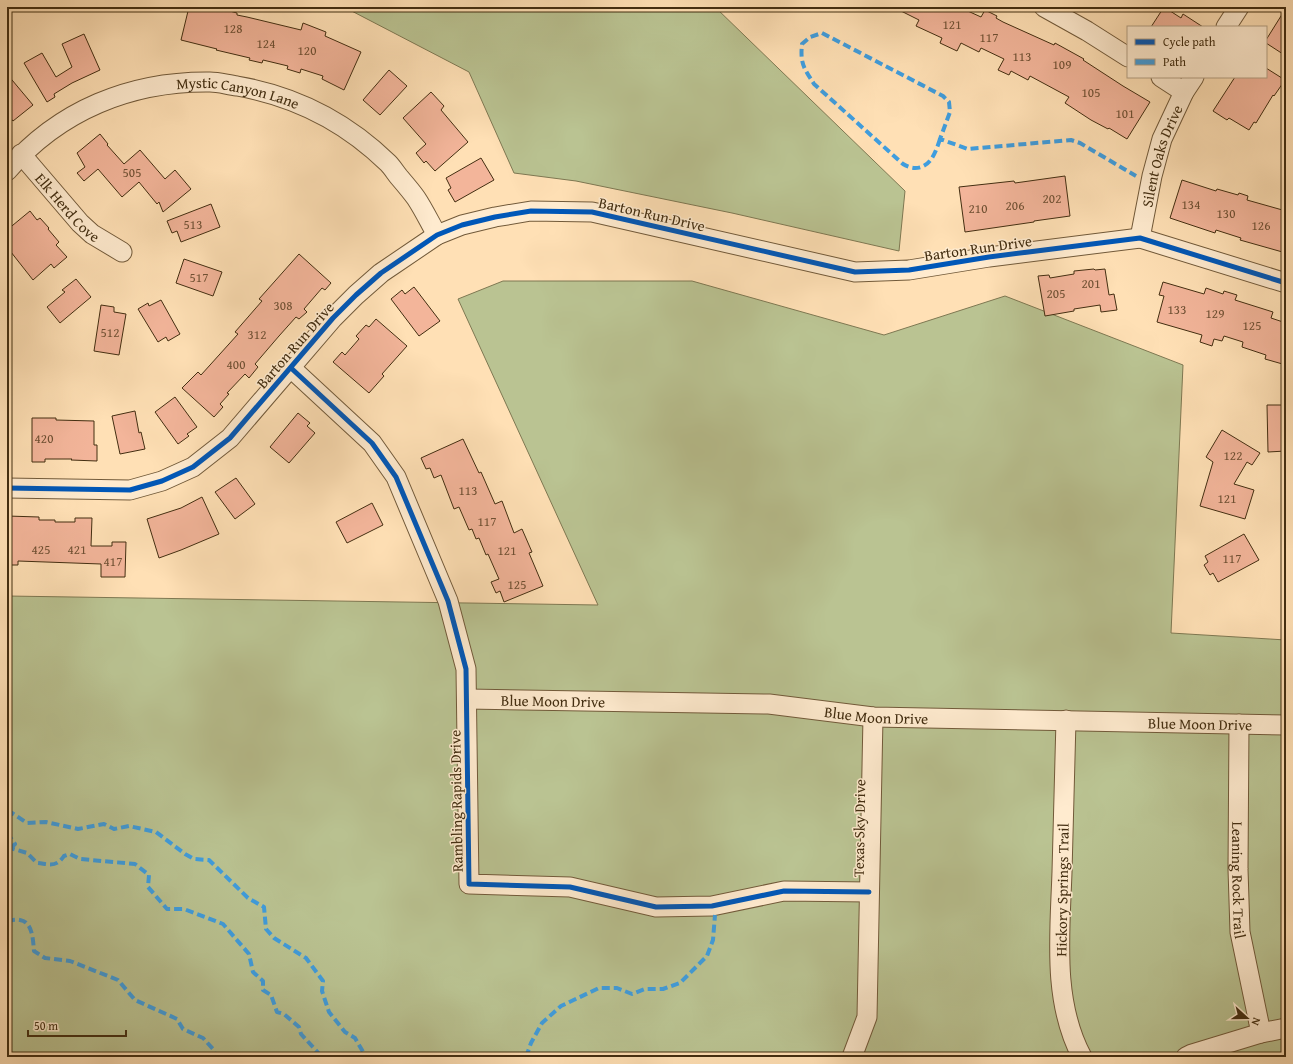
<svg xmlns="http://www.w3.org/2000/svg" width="1293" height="1064" font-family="'Gentium Book Plus',serif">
<rect width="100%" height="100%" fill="#ffe0b5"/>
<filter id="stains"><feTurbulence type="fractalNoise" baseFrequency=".005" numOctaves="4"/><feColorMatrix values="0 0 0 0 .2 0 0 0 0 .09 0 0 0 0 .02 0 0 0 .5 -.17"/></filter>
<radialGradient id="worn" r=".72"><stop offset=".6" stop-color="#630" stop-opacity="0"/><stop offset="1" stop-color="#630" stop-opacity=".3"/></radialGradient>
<path fill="#bac392" stroke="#7e7852" d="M344,7H715L905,191L899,251L732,213L576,181L514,173L469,72Z
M503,281H692L884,335L1005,296L1183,365L1171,633L1286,640V1057H7V596L598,605L458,299Z"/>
<path fill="#f3b59a" stroke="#432e11" d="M189,7H210L226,10L237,13V15L247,17L301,30L303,23L326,32L325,36L361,52L344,90L322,79L323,76L301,69L300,73L287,69L288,66L263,60L262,63L249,60L250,58L216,50L217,49L181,40Z
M893,7H959L981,17L985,10L997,16L996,18L1003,22L1054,45L1055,43L1084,59L1083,60L1123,86L1150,102L1127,139L1109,128L1108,129L1091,120L1065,103L1069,97L1030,76L1028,80L1011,71L1009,75L998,70L1004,59L981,48L979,52L961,43L957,51L940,43L942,38L916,26L919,20Z
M1164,7L1181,18L1183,14L1203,27H1151Z
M1286,8V56L1266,43V40Z
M84,34L100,70L72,83L54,94L55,97L47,102L24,63L42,53L56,77L72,67L62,44Z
M1266,68L1285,80L1274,96L1273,95L1256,123L1254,122L1249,130L1229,118L1227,120L1213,111L1235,77H1266Z
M389,70L407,86L380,115L363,100Z
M7,74L33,105L13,121L7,114Z
M431,92L444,106L441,110L468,142L435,171L426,161L424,163L416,153L426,144L403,118Z
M100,134L108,144L107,145L124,164L140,150L165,179L175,170L191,189L163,212L159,202L157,204L139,182L122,197L98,169L84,181L77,173L85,167L77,153Z
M481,158L494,180L455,202L448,190L451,188L446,178Z
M1065,176L1070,216L1034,221V222L965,232L959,187L1014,181L1015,183Z
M1182,180L1216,191L1217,189L1238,195L1239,193L1248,196L1247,200L1286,211V253L1240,240L1241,238L1216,230L1215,233L1170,218Z
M211,204L220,227L181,242L177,231L172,233L167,221Z
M30,211L37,220L40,218L49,228L48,229L59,242L56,245L67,257L54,268L51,264L33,280L7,247V230Z
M299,254L331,283L325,290L322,288L304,309L307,312L299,319L296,317L279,336L255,364L258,367L249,378L245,374L227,393L229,394L220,404L223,407L214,417L182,388L198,372L201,375L238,334L235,332L262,301L259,299Z
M184,259L222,272L213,296L176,283Z
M1094,269L1095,270L1105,269L1109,295L1114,294L1117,310L1101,312L1100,305L1074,309V311L1045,316L1038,276L1049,275L1050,278L1074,274V271Z
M76,279L91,297L60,323L47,307L65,292L62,290Z
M1163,282L1204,294L1206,288L1223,294L1224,291L1237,295L1235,300L1273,312L1271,318L1286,323V365L1265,359L1266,355L1242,347L1243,342L1224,336L1222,341L1214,339L1212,346L1200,342L1202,335L1157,322L1164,296L1159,295Z
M414,287L440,321L419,336L391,299L402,290L405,294Z
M161,300L180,334L168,341L166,337L158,342L138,309L148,303L149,306Z
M101,305L114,307V312L126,314L119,355L94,351Z
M376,319L407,346L382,374L384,376L369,393L333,362L342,352L345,355L359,339L356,336L366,325L369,327Z
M175,397L197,427L187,434L189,436L178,444L155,412Z
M1267,405H1286V451L1268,452Z
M135,411L139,433L141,432L145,449L120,454L112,416Z
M298,413L310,423L307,426L315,433L289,463L270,447Z
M32,418H56V420L94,421V445H97V461L71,460L72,459H45V462H32Z
M1222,430L1260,453L1252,465L1247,462L1234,484L1254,490L1245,519L1200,506L1213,462L1206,457Z
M463,439L479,473L481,472L495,504L502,501L514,533L522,529L532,552L529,553L543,586L504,602L500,591L496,593L491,582L499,579L488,554L486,555L479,538L476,539L472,529L469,530L459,507L454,509L441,475L434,478L430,468L426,469L421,458Z
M236,478L255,504L235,519L215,492Z
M202,497L219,534L181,550L159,558L147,519L181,508Z
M372,503L383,525L347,543L336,522Z
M7,516L39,517V520H55V522H75V518H92L91,546H112V542H126L125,577H101V564L18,561V565H7Z
M1244,534L1259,560L1218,582L1213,573L1210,575L1204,565L1208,562L1205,556Z"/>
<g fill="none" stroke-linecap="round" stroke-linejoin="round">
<defs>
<g id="minor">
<path d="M1044,7L1087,31L1128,57"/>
<path d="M1226,27L1239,7"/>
<path d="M1161,77L1184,92"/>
<path id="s1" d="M21,154L80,223L92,234L122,252"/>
<path id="s2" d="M7,171C59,110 131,81 210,82C219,82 228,85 237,86C295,96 346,122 388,163C392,167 395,172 399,177C405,184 411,191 416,198C424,210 430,223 437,235"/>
<path id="s3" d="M1140,238L1152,176L1162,139L1184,92L1194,77"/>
<path d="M291,368L372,443L396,477L448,601L466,669L469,884L570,887L656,907L712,906L784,891L869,892"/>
<path d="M7,488L130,490L162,481L193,467L230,438L333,318L356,295L381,273L437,235L462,225L495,217L531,211L592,212L855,272L909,270L989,257L1140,238L1286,283"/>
<path id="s4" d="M467,699L769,704L873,717L1286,725"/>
<path d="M1066,720C1065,771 1063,821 1062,872C1060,933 1052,1001 1082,1057"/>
<path id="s5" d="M1239,724L1238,869L1240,932L1261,1033"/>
<path d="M852,1057L867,1017L873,717"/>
<path d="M1186,1057L1192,1054L1261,1033L1286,1028"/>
</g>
</defs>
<use href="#minor" stroke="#725a3a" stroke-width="21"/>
<use href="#minor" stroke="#ffebcf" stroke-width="19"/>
<path stroke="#3f9dde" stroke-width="4" stroke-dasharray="8 4" stroke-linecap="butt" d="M940,139C936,151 931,168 915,168C911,168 906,166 903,164L814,84C804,68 800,64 802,44L810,37L822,33L943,96L949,102L950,112L940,139L968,149L1071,140L1080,143L1136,176
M7,784L8,788L7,795
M7,815L12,813L27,823L46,822L78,829L104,824L114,829L129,826L156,832L185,854L194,859L209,860L248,898L264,907L266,929L274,938L306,958L323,981L322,991L329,1012L345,1032L355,1038L366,1057
M7,833L15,844L12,847H7
M7,847L27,853L37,863C49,864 56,868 64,856L70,854L80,859L135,864L149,875L148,887L167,909H184L223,924L249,954L253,972L263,981V990L271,995L277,1012L284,1014L299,1027L301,1034L322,1057
M7,921C11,920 17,919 20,920C33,922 33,941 34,951L45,958L70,961L118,980L135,1000L177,1019L183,1029L203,1038L213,1049L216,1057
M526,1057L531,1043L542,1023L561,1006L599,988H617L632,994L645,989H663L680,983L707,956L713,940L715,915"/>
<defs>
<path id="cycleway" d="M291,368L372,443L396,477L448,601L466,669L469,884L570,887L656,907L712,906L784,891L869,892
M7,488L130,490L162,481L193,467L230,438L333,318L356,295L381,273L437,235L462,225L495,217L531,211L592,212L855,272L909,270L989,257L1140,238L1286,283"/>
</defs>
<use href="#cycleway" stroke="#ffebcf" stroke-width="8"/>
<use href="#cycleway" stroke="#0057b8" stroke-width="5"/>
</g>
<g text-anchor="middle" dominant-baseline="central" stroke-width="3" stroke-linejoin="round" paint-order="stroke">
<g font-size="13" fill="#6f5033">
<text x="952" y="24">121</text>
<text x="233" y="28">128</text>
<text x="989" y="37">117</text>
<text x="266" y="43">124</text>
<text x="307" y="50">120</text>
<text x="1022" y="56">113</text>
<text x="1062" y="64">109</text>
<text x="1091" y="92">105</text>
<text x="1125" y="113">101</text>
<text x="132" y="172">505</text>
<text x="1052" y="198">202</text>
<text x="1191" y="204">134</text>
<text x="1015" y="205">206</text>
<text x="978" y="208">210</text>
<text x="1226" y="213">130</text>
<text x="193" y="224">513</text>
<text x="1261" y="225">126</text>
<text x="199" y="277">517</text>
<text x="1091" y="283">201</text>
<text x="1056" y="293">205</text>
<text x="283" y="305">308</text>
<text x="1177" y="309">133</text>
<text x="1215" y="313">129</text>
<text x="1252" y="325">125</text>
<text x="110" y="332">512</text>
<text x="257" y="334">312</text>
<text x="236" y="364">400</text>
<text x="44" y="438">420</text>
<text x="1233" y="455">122</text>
<text x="468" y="490">113</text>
<text x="1227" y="498">121</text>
<text x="487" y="521">117</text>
<text x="41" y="549">425</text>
<text x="77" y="549">421</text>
<text x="507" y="550">121</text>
<text x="1232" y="558">117</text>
<text x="113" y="561">417</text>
<text x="517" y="584">125</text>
</g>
<g font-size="15" fill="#432e11" stroke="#ffebcf">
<text stroke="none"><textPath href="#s2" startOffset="258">Mystic Canyon Lane</textPath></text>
<text stroke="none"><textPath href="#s3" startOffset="85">Silent Oaks Drive</textPath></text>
<text stroke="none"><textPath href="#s1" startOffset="71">Elk Herd Cove</textPath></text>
<text transform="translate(652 214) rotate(13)">Barton Run Drive</text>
<text transform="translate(978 248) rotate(-8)">Barton Run Drive</text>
<text transform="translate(295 345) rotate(-49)">Barton Run Drive</text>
<text stroke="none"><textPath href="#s4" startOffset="86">Blue Moon Drive</textPath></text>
<text stroke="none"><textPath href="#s4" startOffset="410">Blue Moon Drive</textPath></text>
<text stroke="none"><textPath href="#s4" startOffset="734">Blue Moon Drive</textPath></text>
<text transform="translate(456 801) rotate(-91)">Rambling Rapids Drive</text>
<text transform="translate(859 828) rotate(-89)">Texas Sky Drive</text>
<text stroke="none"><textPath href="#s5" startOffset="156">Leaning Rock Trail</textPath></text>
<text transform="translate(1062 890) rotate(-89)">Hickory Springs Trail</text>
</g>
</g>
<rect width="1293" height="1064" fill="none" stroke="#ffe0b5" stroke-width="24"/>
<rect x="8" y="8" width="1277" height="1048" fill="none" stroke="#432e11" stroke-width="2"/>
<rect x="12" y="12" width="1269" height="1040" fill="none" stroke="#432e11"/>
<rect x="1127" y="26" width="140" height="52" fill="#ffebcf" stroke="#b49f83"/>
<rect x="1135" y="39" width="20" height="6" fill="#0057b8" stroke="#b49f83"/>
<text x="1163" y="46" font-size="12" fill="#432e11">Cycle path</text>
<rect x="1135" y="59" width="20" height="6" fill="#3f9dde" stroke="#b49f83"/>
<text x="1163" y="66" font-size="12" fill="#432e11">Path</text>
<g transform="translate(1247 1018) rotate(111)" stroke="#ffebcf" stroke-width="3" paint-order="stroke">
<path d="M0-3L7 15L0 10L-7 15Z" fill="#432e11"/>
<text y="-6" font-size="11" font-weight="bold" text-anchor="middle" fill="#432e11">N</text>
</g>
<path d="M28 1030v6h98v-6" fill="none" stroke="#432e11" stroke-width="2"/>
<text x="34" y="1030" font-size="12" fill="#432e11" stroke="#ffebcf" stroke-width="3" paint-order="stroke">50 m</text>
<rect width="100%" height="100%" filter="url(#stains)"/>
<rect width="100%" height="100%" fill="url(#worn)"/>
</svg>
